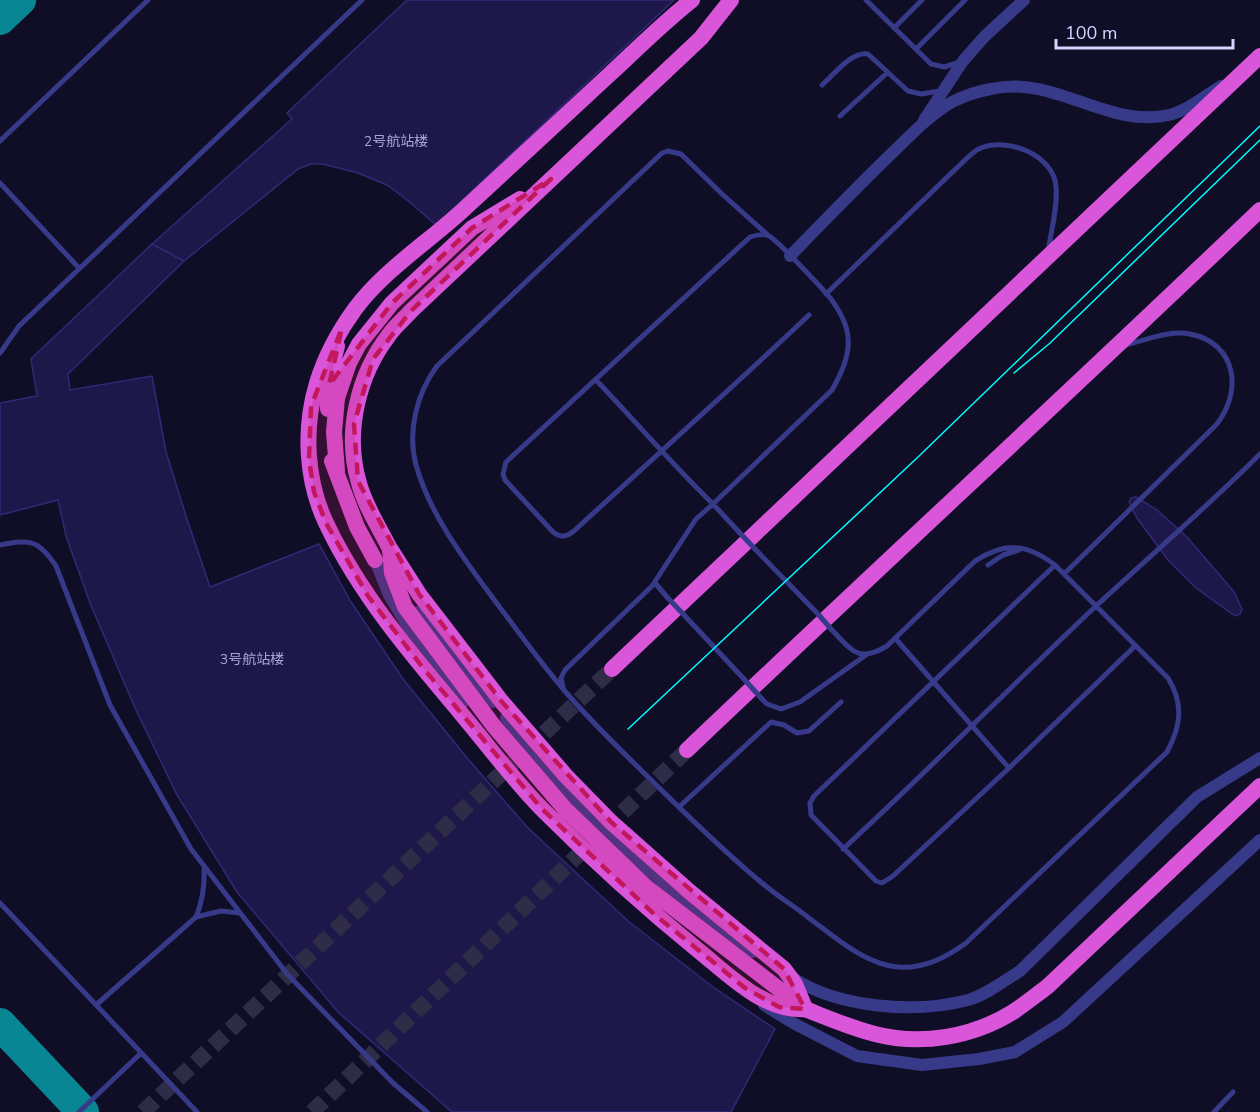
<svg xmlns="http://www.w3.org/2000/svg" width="1260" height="1112" font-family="'Nunito Sans','Noto Sans SC',sans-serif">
<rect width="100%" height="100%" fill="#100e27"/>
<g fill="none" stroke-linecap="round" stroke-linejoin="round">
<path stroke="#088693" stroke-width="32" d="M0,19L20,0
M0,1024L83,1112"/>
</g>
<path fill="#1e184a" stroke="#312977" stroke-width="1.5" d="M407,0H674L436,225L406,199L387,185L358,173L323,164H311L298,169L184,261L152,244L292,119L287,113Z
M152,244L184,261L68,374L70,390L152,376L166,452L187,519L210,587L319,544L351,602L403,679L468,759L527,827L628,921L713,987L775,1029L731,1112H452L338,1012L237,892L177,795L135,708L90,603L66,536L58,500L0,515V403L37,396L31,359Z
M1136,497L1157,510L1187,537L1234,592L1242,609L1240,614L1235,616L1196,588L1168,560L1137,518L1129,502L1131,498Z"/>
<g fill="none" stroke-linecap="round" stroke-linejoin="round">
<path stroke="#2e2c47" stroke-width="16" stroke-dasharray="16 8" stroke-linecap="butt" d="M143,1112L612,669
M312,1112L687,750"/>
<path stroke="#363a89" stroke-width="5" d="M866,0L931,64L944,67L960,62
M894,28L922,0
M916,49L965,0
M822,85C834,75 851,51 868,54L908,91L921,94L940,91
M840,116L887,73
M0,141L148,0
M0,183L79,268
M769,236L722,194L681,154L668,151L662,153L437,366C417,393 407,431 416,465C430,515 464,559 495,601C518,631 540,662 564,690C590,721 621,750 649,778C686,814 723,851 762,883C777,896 794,906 809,918C832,935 858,958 886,965C916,973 943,960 966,943L1167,752C1181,726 1184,704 1168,678L1055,565C1027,544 1006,541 975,561L887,646C859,663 852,651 832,630
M826,294L966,159C971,155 975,150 981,148C1008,137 1053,155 1056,186C1058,207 1051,231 1048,252
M0,353L19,326L362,0
M596,380C635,421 672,464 713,504L832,390C841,374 850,356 848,337C847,324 839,310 831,299C824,290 776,239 769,236C763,233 756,235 750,237L506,462L503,474L505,480L553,532C561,538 566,537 574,531C652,459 732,388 809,315
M0,545C31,539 38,540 56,566L110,705L191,849L288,975L393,1083L427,1112
M755,549L818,614
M988,565L1003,555L1019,550
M1064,574L1216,425C1243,392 1237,343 1190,334C1169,330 1146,340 1126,345
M655,583L667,597
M685,616L743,678
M895,638L1009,768L1135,646
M563,687L561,678L565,670L652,586L696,519L713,504L739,532
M762,699L767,704L781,709L800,702L866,655
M1009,768L893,876L882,883L876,881L811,815L810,803L814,796L1055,565
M679,807L771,722L784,725L797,733L809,731L841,702
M843,849C929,770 1011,686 1096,606C1151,555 1207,507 1260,454
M0,903L197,1112
M196,917L221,911L240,913
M96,1005L196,917C203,900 205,886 204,868
M79,1112L141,1053
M1214,1112L1233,1092"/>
<path stroke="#363a89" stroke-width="12" d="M924,120L963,61L984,37L1024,0
M790,256C823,222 856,188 890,155C909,137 929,115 952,102C964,96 979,91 991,89C1054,74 1107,129 1169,115C1188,110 1205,96 1221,86
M375,560L389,595L411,632L462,704
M418,612L493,702
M506,718L578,806L705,921L753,952
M793,978C839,1008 915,1014 968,1000C986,995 1004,981 1020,971L1197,797L1260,758
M764,1005L793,1023L857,1056L922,1065L979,1059L1015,1052L1063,1022L1260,840"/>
<path stroke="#d955d9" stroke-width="16" d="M328,409V382L337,346
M332,461L357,527L375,560
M337,471L334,432L337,398L349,363L359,344L392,303L472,228L520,199
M390,549C379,527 365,506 359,483C344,433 358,375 389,335C395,326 404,319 411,311L701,38L731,0
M612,669L1260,56
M687,750C877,569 1070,392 1260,210
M805,1009C828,1018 851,1028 875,1034C921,1046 973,1037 1013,1012C1025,1004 1036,995 1047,987L1260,786"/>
<path stroke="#00fdff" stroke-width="1.5" d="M1014,373L1049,344L1260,140
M628,729L917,458L1260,126"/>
<path stroke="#363a89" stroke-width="5" d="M739,532L755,549
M667,597L685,616
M818,614L832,630
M743,678L762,699"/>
<path stroke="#d955d9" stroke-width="16" d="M692,0C663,23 637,49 610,74C560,120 511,166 462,211C427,243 383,271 355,309C339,331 325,357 317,383C303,429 306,482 327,525C360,594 410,653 459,711C487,744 514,781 544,811C593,860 645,907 699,951C729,975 764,1012 805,1009
M390,549L392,573L405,607L493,725L565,809L646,887L805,1009
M391,550L419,594L502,702L566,776L611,822L690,892L784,969L795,984L805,1008"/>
</g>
<path fill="#c2185b" fill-opacity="0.2" stroke="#c2185b" stroke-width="4.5" stroke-dasharray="12 8" stroke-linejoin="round" d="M551,179L411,311L373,359L354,424L358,481L419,594L502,702L611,822L784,969L805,1009L779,1007L745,988L654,914L542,809L423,668L368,596L326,523L314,492L309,459L311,406L342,328L329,385L392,303L472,228Z"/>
<g text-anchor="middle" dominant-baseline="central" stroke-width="6" stroke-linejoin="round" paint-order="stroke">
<g font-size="14" fill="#a7a5d2">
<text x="396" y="141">2号航站楼</text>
<text x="252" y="659">3号航站楼</text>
</g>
</g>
<path d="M1056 39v9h177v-9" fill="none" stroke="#d5d4ff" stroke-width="3"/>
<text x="1065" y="39" font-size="18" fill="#d5d4ff" stroke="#100e27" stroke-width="4.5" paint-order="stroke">100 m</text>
</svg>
